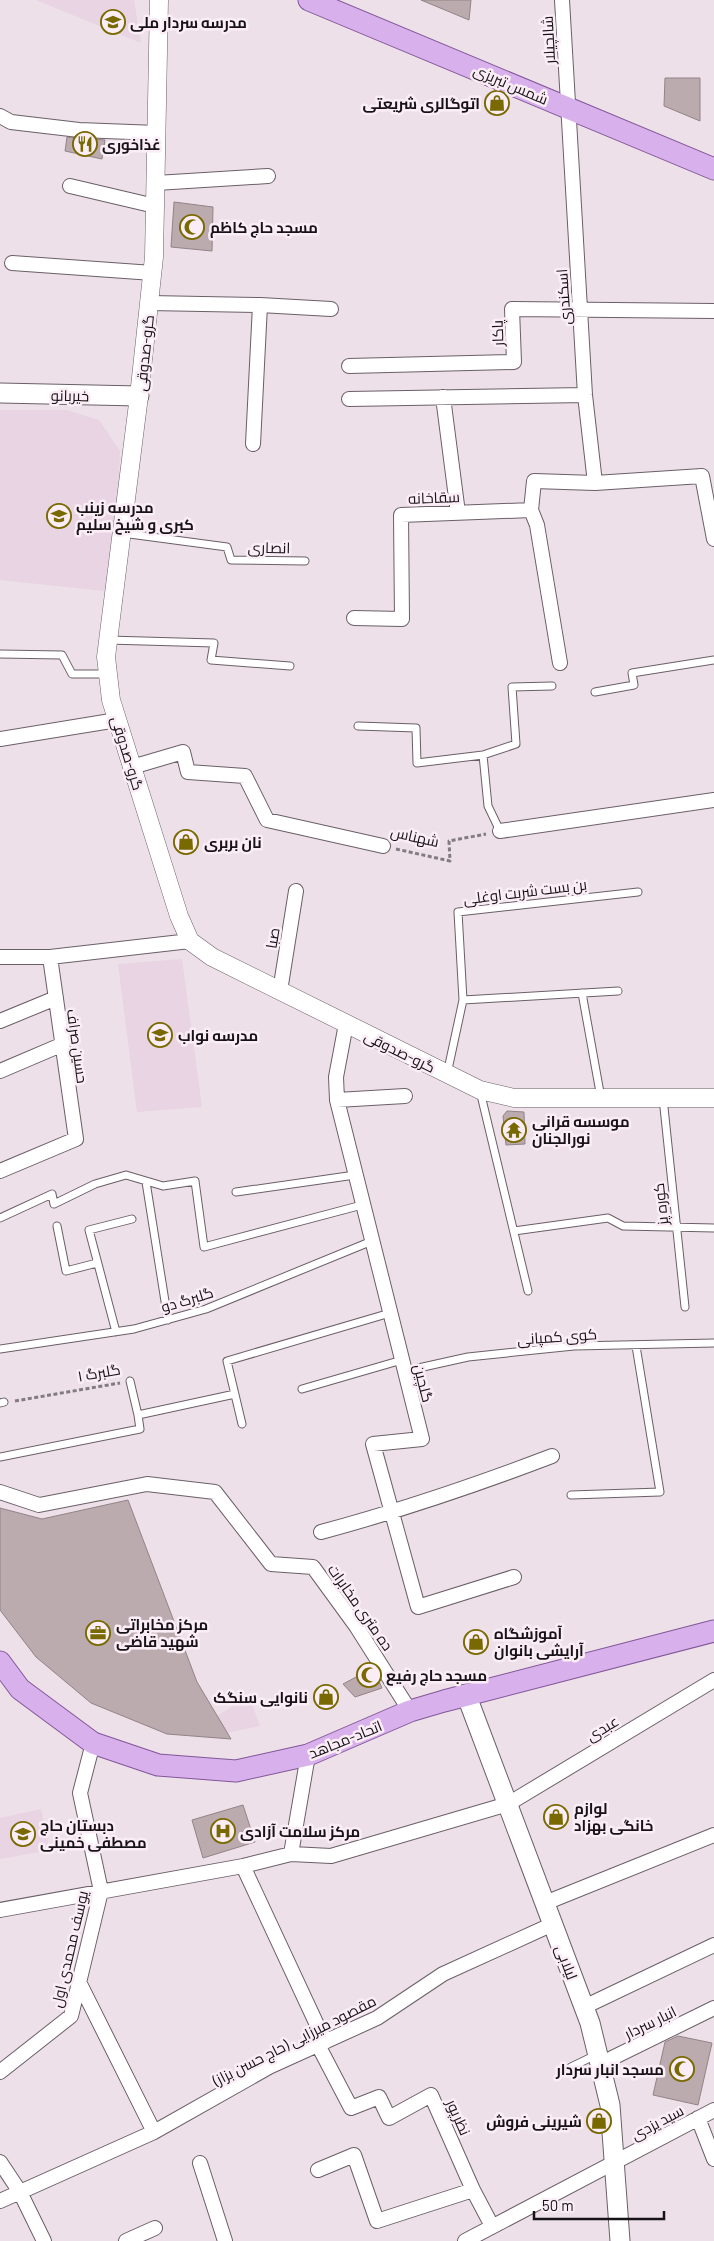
<svg xmlns="http://www.w3.org/2000/svg" width="714" height="2241" font-family="Barlow,Cairo,sans-serif">
<rect width="100%" height="100%" fill="#ede0e9"/>
<path fill="#e8d4e2" d="M36,0H134L141,43Z
M0,410H67L99,420L120,451L114,592L0,580Z
M182,959L202,1107L137,1112L118,964Z
M249,1696L260,1726L227,1733L217,1716Z
M41,1809L50,1850L0,1859V1818Z"/>
<path fill="#bbabaf" stroke="#928387" d="M421,0H471L469,20Z
M665,78H700V121L664,106Z
M67,137L105,140L102,159L65,151Z
M174,202L213,207L212,251L171,247Z
M507,1111L524,1112L525,1144L506,1145L503,1116Z
M128,1500L197,1682L231,1739L167,1734L91,1703L36,1657L0,1610V1508L42,1519Z
M373,1668L382,1688L355,1697L343,1684Z
M243,1805L255,1842L203,1858L192,1820Z
M678,2036L712,2043L698,2105L653,2095L665,2042Z"/>
<g fill="none" stroke-linecap="round" stroke-linejoin="round">
<defs>
<path id="service" d="M122,533L227,547L231,560L305,561
M108,640L214,643L211,660L290,666
M0,654L62,655L72,674H106
M595,692L634,685L632,673L714,660
M358,726L416,728L417,763L483,755L488,806L500,831
M483,755L516,744L512,687L552,686
M582,993L601,1098
M463,1000L618,991
M447,1074L463,1000L458,912L638,892
M480,1091L528,1291
M663,1098L685,1307
M146,1182L168,1320
M236,1192L355,1175
M0,1218L52,1194L54,1204L95,1184L126,1175L163,1186L195,1181L204,1247L362,1205
M57,1226L66,1271L97,1263
M514,1231L608,1218L623,1226L714,1228
M116,1332L89,1230L132,1219
M0,1349L134,1329L206,1309L372,1241
M405,1371L468,1357L574,1346L714,1343
M130,1381L138,1415L235,1394
M302,1389L402,1360
M0,1403L4,1402
M242,1424L227,1361L390,1313
M0,1457L140,1429L138,1415
M571,1495L660,1492L636,1346
M571,2067L598,2054"/>
<path id="minor" d="M562,0L585,395L595,483
M0,116L11,122L79,130L157,133
M156,183L268,176
M70,186L155,206
M12,263L153,273
M149,303L260,305L331,309
M349,366L514,362L512,309L714,311
M443,397L458,513
M349,399L585,395
M253,444L260,305
M531,510L537,525L560,663
M354,618L402,619L401,515L531,510L534,481L595,483L702,476L714,539
M0,739L117,720
M132,767L183,752L188,772L245,776L267,820L383,846
M500,831L714,800
M0,957H50
M280,991L296,891
M0,1021L56,998
M346,1024L336,1077L337,1100L422,1439L373,1444L418,1607L514,1577
M0,1071L61,1045
M337,1100L405,1096
M0,1171L76,1139L50,957L190,941
M0,1492L39,1505L147,1484L215,1492L271,1564L313,1567L356,1626L410,1711
M321,1532C399,1511 476,1485 552,1456
M291,1854L331,1856L508,1804L714,1680
M243,1866L325,2042
M545,1903L714,1835
M0,1910L243,1866L291,1854L308,1755
M79,1982L154,2132
M584,2007L714,1945
M318,2045L351,2108L379,2097L389,2118L431,2095L473,2190L492,2226
M600,2064L714,2008
M0,2072L71,2016L101,1891L80,1793L93,1743
M698,2118L714,2159
M0,2162L20,2192L44,2241
M200,2163L225,2241
M318,2170L354,2155L377,2221L473,2190
M0,2201L154,2132L269,2067L377,2018L443,1974L553,1924
M126,2241L155,2228
M465,2241L714,2110"/>
<path id="tertiary" d="M159,0L154,257L139,396L106,657L111,700L179,916L190,941L212,957L480,1090L514,1098H714"/>
<path id="secondary" d="M0,393L139,396
M466,1694L590,2023L610,2105L620,2241"/>
<path id="primary" d="M309,0L714,169
M0,1662L20,1689L93,1743L158,1765L236,1771L308,1755L410,1711L444,1701L714,1631"/>
</defs>
<use href="#service" stroke="#6b5f67" stroke-width="9"/>
<use href="#minor" stroke="#6b5f67" stroke-width="16"/>
<use href="#tertiary" stroke="#6b5f67" stroke-width="19"/>
<use href="#secondary" stroke="#6b5f67" stroke-width="21"/>
<use href="#primary" stroke="#825798" stroke-width="23"/>
<path stroke="#837b81" stroke-width="3" stroke-dasharray="4 2.5" stroke-linecap="butt" d="M396,849L450,861L449,841L486,834
M15,1401L120,1383"/>
<use href="#service" stroke="#fff" stroke-width="7"/>
<use href="#minor" stroke="#fff" stroke-width="14"/>
<use href="#tertiary" stroke="#fff" stroke-width="18"/>
<use href="#secondary" stroke="#fff" stroke-width="19"/>
<use href="#primary" stroke="#d7b0ec" stroke-width="21"/>
</g>
<defs>
<symbol id="school-ring" viewBox="-11 -11 22 22"><circle r="9.5" fill="#fbedf6" stroke="#786900" stroke-width="1.5"/><path d="M0-5L7-2L0 1L-7-2ZM-4 1L0 2.5L4 1V4Q0 6-4 4Z" fill="#786900"/></symbol>
<symbol id="shop-ring" viewBox="-11 -11 22 22"><circle r="9.5" fill="#fbedf6" stroke="#786900" stroke-width="1.5"/><path d="M-5-2.5h2.3a2.7 3.5 0 0 1 5.4 0H5L5.5 6h-11ZM-1.5-2.5h3a1.5 2.3 0 0 0-3 0Z" fill="#786900"/></symbol>
<symbol id="restaurant-ring" viewBox="-11 -11 22 22"><circle r="9.5" fill="#fbedf6" stroke="#786900" stroke-width="1.5"/><path d="M-5-6h1v4h1v-4h1v4h1v-4h1v5L-1.5 .5V6h-2V.5L-5-1ZM5-6V6H3V1.5H1.5Q1.5-4 5-6Z" fill="#786900"/></symbol>
<symbol id="mosque-ring" viewBox="-11 -11 22 22"><circle r="9.5" fill="#fbedf6" stroke="#786900" stroke-width="1.5"/><path d="M3.5-4.9A6 6 0 1 0 3.5 4.9A5 5 0 1 1 3.5-4.9Z" fill="#786900"/></symbol>
<symbol id="temple-ring" viewBox="-11 -11 22 22"><circle r="9.5" fill="#fbedf6" stroke="#786900" stroke-width="1.5"/><path d="M0-6L5-2H3V0L6.5 2.5H4V6H1.5V3h-3V6H-4V2.5H-6.5L-3 0V-2H-5Z" fill="#786900"/></symbol>
<symbol id="office-ring" viewBox="-11 -11 22 22"><circle r="9.5" fill="#fbedf6" stroke="#786900" stroke-width="1.5"/><path d="M-6-3h4V-5.5h4V-3h4V5H-6ZM-1-4.5V-3h2v-1.5ZM-6 0V1H6V0Z" fill="#786900"/></symbol>
<symbol id="hospital-ring" viewBox="-11 -11 22 22"><circle r="9.5" fill="#fbedf6" stroke="#786900" stroke-width="1.5"/><path d="M-5-5h3v3.5h4V-5h3V5h-3V1.5h-4V5h-3Z" fill="#786900"/></symbol>
</defs>
<g fill-rule="evenodd">
<use href="#school-ring" x="99" y="8" width="28" height="28"/>
<use href="#shop-ring" x="483" y="89" width="28" height="28"/>
<use href="#restaurant-ring" x="71" y="130" width="28" height="28"/>
<use href="#mosque-ring" x="178" y="213" width="28" height="28"/>
<use href="#school-ring" x="45" y="502" width="28" height="28"/>
<use href="#shop-ring" x="172" y="828" width="28" height="28"/>
<use href="#school-ring" x="146" y="1021" width="28" height="28"/>
<use href="#temple-ring" x="500" y="1116" width="28" height="28"/>
<use href="#office-ring" x="84" y="1619" width="28" height="28"/>
<use href="#shop-ring" x="462" y="1628" width="28" height="28"/>
<use href="#mosque-ring" x="355" y="1661" width="28" height="28"/>
<use href="#shop-ring" x="312" y="1683" width="28" height="28"/>
<use href="#shop-ring" x="542" y="1803" width="28" height="28"/>
<use href="#hospital-ring" x="209" y="1817" width="28" height="28"/>
<use href="#school-ring" x="9" y="1820" width="28" height="28"/>
<use href="#mosque-ring" x="668" y="2055" width="28" height="28"/>
<use href="#shop-ring" x="585" y="2107" width="28" height="28"/>
</g>
<g text-anchor="middle" dominant-baseline="central" stroke-width="5" stroke-linejoin="round" paint-order="stroke">
<g font-size="15" font-weight="bold" fill="#161215" stroke="#fbedf6" text-anchor="start">
<text x="130" y="22">مدرسه سردار ملی</text>
<text x="480" y="103" text-anchor="end">اتوگالری شریعتی</text>
<text x="102" y="144">غذاخوری</text>
<text x="210" y="227">مسجد حاج کاظم</text>
<text x="76" y="507">مدرسه زینب<tspan x="76" dy="17">کبری و شیخ سلیم</tspan></text>
<text x="204" y="842">نان بربری</text>
<text x="178" y="1035">مدرسه نواب</text>
<text x="532" y="1121">موسسه قرانی<tspan x="532" dy="17">نورالجنان</tspan></text>
<text x="116" y="1624">مرکز مخابراتی<tspan x="116" dy="17">شهید قاضی</tspan></text>
<text x="494" y="1633">آموزشگاه<tspan x="494" dy="17">آرایشی بانوان</tspan></text>
<text x="386" y="1675">مسجد حاج رفیع</text>
<text x="308" y="1697" text-anchor="end">نانوایی سنگک</text>
<text x="574" y="1808">لوازم<tspan x="574" dy="17">خانگی بهزاد</tspan></text>
<text x="40" y="1825">دبستان حاج<tspan x="40" dy="17">مصطفی خمینی</tspan></text>
<text x="240" y="1831">مرکز سلامت آزادی</text>
<text x="664" y="2069" text-anchor="end">مسجد انبار سردار</text>
<text x="582" y="2121" text-anchor="end">شیرینی فروش</text>
</g>
<g font-size="15" fill="#161215" stroke="#fbedf6">
<text transform="translate(548 40) rotate(-93)">شالچیلار</text>
<text transform="translate(511 84) rotate(23)">شمس تبریزی</text>
<text transform="translate(563 297) rotate(-94)">اسکندری</text>
<text transform="translate(497 333) rotate(-92)">پاکار</text>
<text transform="translate(144 353) rotate(-84)">گرو-صدوقی</text>
<text transform="translate(70 395) rotate(1)">خیربانو</text>
<text transform="translate(434 497) rotate(-2)">سقاخانه</text>
<text transform="translate(269 547) rotate(1)">انصاری</text>
<text transform="translate(128 753) rotate(73)">گرو-صدوقی</text>
<text transform="translate(415 836) rotate(13)">شهناس</text>
<text transform="translate(525 891) rotate(-7)">بن بست شربت اوغلی</text>
<text transform="translate(272 938) rotate(-81)">صبا</text>
<text transform="translate(78 1046) rotate(82)">حسین صراف</text>
<text transform="translate(400 1051) rotate(26)">گرو-صدوقی</text>
<text transform="translate(660 1204) rotate(-96)">کوره پز</text>
<text transform="translate(187 1299) rotate(-17)">گلبرگ دو</text>
<text transform="translate(557 1336) rotate(-4)">کوی کمپانی</text>
<text transform="translate(99 1372) rotate(-10)">گلبرگ ۱</text>
<text transform="translate(424 1383) rotate(76)">گلچین</text>
<text transform="translate(361 1607) rotate(55)">ده متری مخابرات</text>
<text transform="translate(602 1728) rotate(-31)">عبدی</text>
<text transform="translate(345 1739) rotate(-22)">اتحاد-مجاهد</text>
<text transform="translate(69 1949) rotate(-77)">یوسف محمدی اول</text>
<text transform="translate(567 1962) rotate(69)">لیلابی</text>
<text transform="translate(650 2022) rotate(-26)">انبار سردار</text>
<text transform="translate(294 2040) rotate(-27)">مقصود میرزایی (حاج حسن بزاز)</text>
<text transform="translate(459 2117) rotate(66)">نظرپور</text>
<text transform="translate(657 2122) rotate(-28)">سید یزدی</text>
</g>
</g>
<path d="M534 2211v8h130v-8" fill="none" stroke="#161215" stroke-width="2.5"/>
<text x="542" y="2211" font-size="15" fill="#161215" stroke="#fbedf6" stroke-width="4" paint-order="stroke">50 m</text>
</svg>
